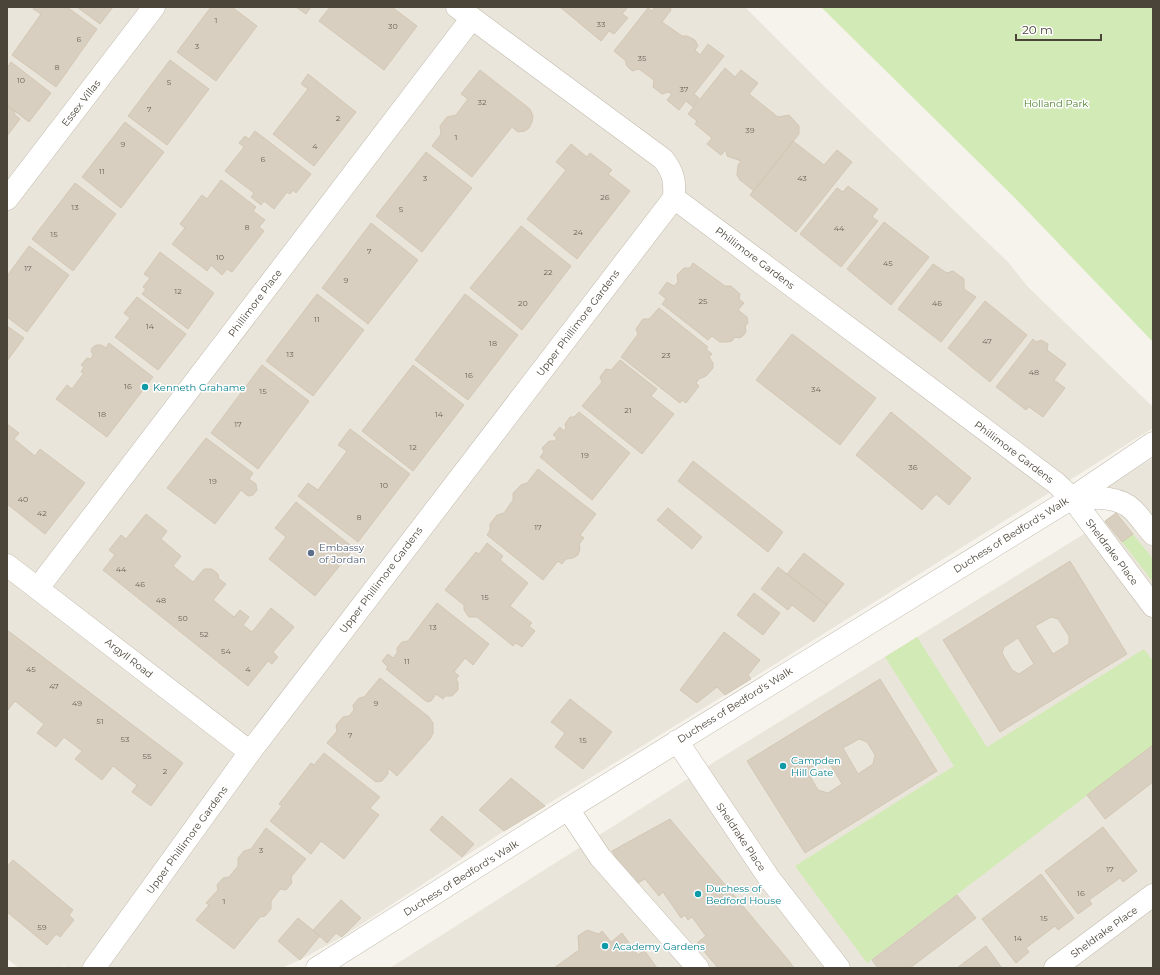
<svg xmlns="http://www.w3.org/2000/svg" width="1160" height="975" font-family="Montserrat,sans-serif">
<rect width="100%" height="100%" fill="#f6f3ec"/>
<path fill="#eae5da" d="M7,7H745L825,87L1008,262L1028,287L1153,407V428L751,679L504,831L342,937L300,960L281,968H70L64,966L60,968H19L7,959Z
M1153,458V968H390L719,759L1105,521L1116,513L1099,491Z"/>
<path fill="#d2eab5" d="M821,7H1153V342L1014,197Z
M1133,534L1153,559V582L1122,542Z
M917,637L987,747L1144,649L1153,661V745L867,963L795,866L954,766L885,657Z"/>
<path fill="#d8cfc1" stroke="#d3c7b4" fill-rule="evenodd" d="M35,7H67L97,29L56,87L12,55L41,14L33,9Z
M77,7H113L100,24Z
M211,7H232L257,26L216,81L177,52Z
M296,7H311L306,14Z
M330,7H392L417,26L384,70L319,21Z
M560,7H628L622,14L628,18L614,34L609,31L601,41Z
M655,7H670L671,10L662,22L682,36H687L695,40L698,46L695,50L700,55L708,44L724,56L694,94L699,98L693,107L686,101L679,110L667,100L672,94L668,92L662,94L653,87L654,80L639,69L632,71L626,65V61L614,51L648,8L652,11Z
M170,60L209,89L167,145L128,116Z
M11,62L51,93L29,122L7,105V68Z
M725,68L735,77L741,70L758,83L749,94L778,117L789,115L799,126V134L754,191L740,180L737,175L738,165L741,161L727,156L726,150L721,155L707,144L712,138L695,124L697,121L688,114Z
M480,70L530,109L533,116L532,122L529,128L525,131L518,132L512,127L472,177L432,146L441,134L440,126L447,117L456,115L468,99L461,94Z
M308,74L356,112L314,166L273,134L308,89L301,84Z
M7,105L15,112L14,114L20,119L7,136Z
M125,122L164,152L121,208L82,177Z
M255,131L311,174L296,193L293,190L290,194L287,192L274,209L264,201L261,205L251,197L254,193L225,171L244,147L239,143L245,136L249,139Z
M793,141L824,165L837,150L852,162L796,232L750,195Z
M571,144L587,157L590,153L612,170L608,174L630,191L577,259L527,219L566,170L556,162Z
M426,152L472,188L422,252L376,216Z
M221,180L256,207L253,211L265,220L259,227L264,231L232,272L227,269L222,275L211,265L207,271L172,244L185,228L180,224L202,195L207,199Z
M75,183L116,214L73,271L32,239Z
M848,186L878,209L872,217L878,221L841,267L800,234L837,188L843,192Z
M884,222L929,257L891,305L847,269Z
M371,223L418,260L368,324L322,288Z
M521,226L571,266L522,330L470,288Z
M29,246L69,275L27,332L7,317V276Z
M160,252L214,293L188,329L142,294L146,289L143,287L150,278L144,274Z
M693,263L725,286H731L740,294L739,299L744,303L738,310L747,317L748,323L745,326L746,331L744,335L740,338L735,337L732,341L727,342H720L712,336L708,340L662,304L666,299L659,293L667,282L674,286L678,282L677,275L684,268H690Z
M933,264L947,273L953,271L964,279V289L976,297L941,342L898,309Z
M317,294L364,330L313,396L266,361Z
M465,294L518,335L468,400L415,360Z
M137,297L186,334L158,370L115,337L130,318L124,313Z
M985,301L1027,335L990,382L948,348Z
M659,308L708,347L706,349L712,354L709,357L713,363V368L706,376L699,379L696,383L699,386L686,403L682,400L680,403L621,357L638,334L636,329L643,319H649Z
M7,326L24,338L7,361Z
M792,334L876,398L840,445L756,380Z
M1033,339L1036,342L1041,340L1048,344L1047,350L1066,364L1054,380L1065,388L1043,417L1029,407L1026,410L996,387Z
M109,343L153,377L107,437L56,399L67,385L72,389L84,373L81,372L84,367L81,365L87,358L91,359L93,355L91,351L92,348L96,345H101L106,348Z
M620,360L657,389L651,396L674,414L642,454L582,406L602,382L600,377L606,369L611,370Z
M262,365L309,401L258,469L211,433Z
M413,365L464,405L413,471L362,431Z
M579,412L630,453L592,500L540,457L544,452L542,448L549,441H555L557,438L553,435L560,427L564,431L566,428L565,424L570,417H574Z
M891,412L971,478L949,505L936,494L922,510L856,455Z
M7,424L19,433L14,439L35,456L40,449L85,483L45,534L7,504Z
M350,429L410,474L358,542L298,496L308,483L318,490L347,451L338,445Z
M206,438L253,473L249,479L256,484L257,490L253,495L248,496L241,490L215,524L167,488Z
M693,461L783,532L768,552L678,481Z
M538,469L596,514L580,535L584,538L579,544L580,549L578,555L573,558L566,559L562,564L558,561L543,580L487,535L490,530V524L497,515L504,513L513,500V493L521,485L527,483Z
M296,502L354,548L315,596L269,559L286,537L275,528Z
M668,508L702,537L692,549L657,520Z
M1116,513L1133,534L1122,542L1105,521Z
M146,514L167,531L161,539L181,556L173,566L193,582L204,569H212L218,574L219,579L226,584L213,600L234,617L240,610L249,617L243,625L252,632L271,608L294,627L273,652L278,657L272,664L268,661L248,686L103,570L115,555L109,550L121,535L126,539Z
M487,543L503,556L500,560L528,583L510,606L532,623L529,626L535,631L522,647L516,643L513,646L477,617H469L464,610V605L445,590L476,552L479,554Z
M804,553L844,584L827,605L787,574Z
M1070,561L1127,654L1000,732L943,640ZM1051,617L1058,619L1069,636V644L1053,654L1035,626ZM1018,638L1034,664L1019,674L1012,670L1002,653L1004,647Z
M778,567L827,605L814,622L792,605L788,610L761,589Z
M754,593L780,613L763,635L737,615Z
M437,603L489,644L473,665L465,658L454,672L459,676L456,679L458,682V690L452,696H445L443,699L436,694L431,701L427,702L386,669L388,667L382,661L388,654L393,658L397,653V648L402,642L408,641Z
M7,630L183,763L151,806L132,792L137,785L113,766L102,780L75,759L82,751L64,737L56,747L37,733L44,724L15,701L7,711Z
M724,632L760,660L748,675L751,679L725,695L717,687L697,703L680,690Z
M380,678L429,717L433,723V733L430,739L397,776L388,768V774L382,781L376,782L327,743L337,731L336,725L343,717L349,716L354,710L353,705L359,698L364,697Z
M880,679L937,771L805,853L747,761ZM859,739L867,742L875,755L873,764L858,774L843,748ZM827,759L842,784L828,793L818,790L810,776L813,767Z
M570,699L612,732L583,769L555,747L565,733L551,722Z
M1153,745V782L1105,819L1087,795Z
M324,753L380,797L370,808L379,815L344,859L321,841L311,854L270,821L282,806L279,804L311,763L314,765Z
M511,778L545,806L504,831L479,810Z
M442,816L474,844L462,857L430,830Z
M670,819L789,961L794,968H718L697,943L706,936L692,917L688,920L685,915L681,918L663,892L659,896L645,879L636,884L622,867L612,851Z
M1103,827L1137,871L1123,882L1120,878L1089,900L1092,904L1078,914L1045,871Z
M266,828L306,859L291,877L292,883L286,890L280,889L271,901V909L265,916L260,917L234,949L196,920L209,905L206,903L218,890L217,885L223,878L229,877L238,866V858L244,851L251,849Z
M13,860L73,910L69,915L74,920L60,937L56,934L47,945L7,912V864L8,865Z
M1041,874L1074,918L1058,930L1055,926L1026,948L1029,952L1016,963L982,919Z
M957,895L976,918L910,968H878L872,960Z
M341,900L361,918L342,937L336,933L327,943L313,930Z
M298,918L320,936L300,960L278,941Z
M587,930L599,934L602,931L611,942L622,933L638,955L644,950L657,968H554L579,950L578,936Z
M986,946L1002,968H957Z"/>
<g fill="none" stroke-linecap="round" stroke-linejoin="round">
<defs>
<path id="minor" d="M457,7L663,159C674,173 675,181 674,198L908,372L1056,483L1072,498L1153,606
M7,199L154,7
M1072,498C1091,498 1118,495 1133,510C1140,517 1146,526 1153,534
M7,565L250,752
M38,588L472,18
M677,741L769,878L839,968
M568,809L600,857L698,968
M94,968L250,752L674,198
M317,968L568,809L1072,498L1153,443
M1055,968L1153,895"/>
</defs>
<use href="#minor" stroke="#c2bbae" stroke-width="23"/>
<use href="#minor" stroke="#fff" stroke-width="22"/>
</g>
<g fill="#0f9aa8" stroke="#fff" stroke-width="1.5">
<circle cx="145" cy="387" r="4"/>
<circle cx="783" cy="766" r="4"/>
<circle cx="698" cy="894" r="4"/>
<circle cx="605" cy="946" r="4"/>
</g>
<circle fill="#5c6f8a" stroke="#fff" stroke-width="1.5" cx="311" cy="553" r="4"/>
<g text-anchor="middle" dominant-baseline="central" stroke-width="3" stroke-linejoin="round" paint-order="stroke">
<g font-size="8" fill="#6e675b">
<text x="216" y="20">1</text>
<text x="601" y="24">33</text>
<text x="393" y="26">30</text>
<text x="79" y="39">6</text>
<text x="197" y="46">3</text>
<text x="642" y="58">35</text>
<text x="57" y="67">8</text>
<text x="21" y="80">10</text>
<text x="169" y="82">5</text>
<text x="684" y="89">37</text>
<text x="482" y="102">32</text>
<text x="149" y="109">7</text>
<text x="338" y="118">2</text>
<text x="750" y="130">39</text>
<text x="456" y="137">1</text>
<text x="123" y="144">9</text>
<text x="315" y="146">4</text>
<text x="263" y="159">6</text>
<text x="102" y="171">11</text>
<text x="425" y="178">3</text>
<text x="802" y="178">43</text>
<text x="605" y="197">26</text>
<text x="75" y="207">13</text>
<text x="401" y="209">5</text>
<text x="247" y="227">8</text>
<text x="839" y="228">44</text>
<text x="578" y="232">24</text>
<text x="54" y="234">15</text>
<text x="369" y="251">7</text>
<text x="220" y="257">10</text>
<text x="888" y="263">45</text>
<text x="28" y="268">17</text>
<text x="548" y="272">22</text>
<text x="346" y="280">9</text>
<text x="178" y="291">12</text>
<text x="703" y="301">25</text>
<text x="523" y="303">20</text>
<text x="937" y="303">46</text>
<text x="317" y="319">11</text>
<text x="150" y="326">14</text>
<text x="987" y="341">47</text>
<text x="493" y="343">18</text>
<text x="290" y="354">13</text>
<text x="666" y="355">23</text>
<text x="1034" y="372">48</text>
<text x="469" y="375">16</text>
<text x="128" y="386">16</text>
<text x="816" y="389">34</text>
<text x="263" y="391">15</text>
<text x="628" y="410">21</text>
<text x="102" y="414">18</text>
<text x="439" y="414">14</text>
<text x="238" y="424">17</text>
<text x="413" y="447">12</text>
<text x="585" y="455">19</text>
<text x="913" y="467">36</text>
<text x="213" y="481">19</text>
<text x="384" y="485">10</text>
<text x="23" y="499">40</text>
<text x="42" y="513">42</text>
<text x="359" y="517">8</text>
<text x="538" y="527">17</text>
<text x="121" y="569">44</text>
<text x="140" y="584">46</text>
<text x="485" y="597">15</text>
<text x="161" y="600">48</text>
<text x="183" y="618">50</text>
<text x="433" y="627">13</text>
<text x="204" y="634">52</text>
<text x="226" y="651">54</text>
<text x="407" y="661">11</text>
<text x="31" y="669">45</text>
<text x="248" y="669">4</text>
<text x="54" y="686">47</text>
<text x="77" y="703">49</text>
<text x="376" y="703">9</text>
<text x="100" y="721">51</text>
<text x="350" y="735">7</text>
<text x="125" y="739">53</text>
<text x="583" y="740">15</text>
<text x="147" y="756">55</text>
<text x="165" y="771">2</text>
<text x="261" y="850">3</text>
<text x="1110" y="869">17</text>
<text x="1081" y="893">16</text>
<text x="224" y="901">1</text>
<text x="1044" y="918">15</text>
<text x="42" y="927">59</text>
<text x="1018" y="938">14</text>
</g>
<g font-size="10" fill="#4b4439" stroke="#fff">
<text transform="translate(81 103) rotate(-52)">Essex Villas</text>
<text transform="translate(755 258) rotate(37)">Phillimore Gardens</text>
<text transform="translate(255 303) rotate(-53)">Phillimore Place</text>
<text transform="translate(578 323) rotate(-53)">Upper Phillimore Gardens</text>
<text transform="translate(1014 452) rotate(37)">Phillimore Gardens</text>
<text transform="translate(1011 535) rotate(-32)">Duchess of Bedford's Walk</text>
<text transform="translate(1112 552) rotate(53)">Sheldrake Place</text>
<text transform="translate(381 580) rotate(-53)">Upper Phillimore Gardens</text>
<text transform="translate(129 658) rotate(38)">Argyll Road</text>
<text transform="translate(735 705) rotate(-32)">Duchess of Bedford's Walk</text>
<text transform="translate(741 837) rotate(56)">Sheldrake Place</text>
<text transform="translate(187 840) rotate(-54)">Upper Phillimore Gardens</text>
<text transform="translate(461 878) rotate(-32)">Duchess of Bedford's Walk</text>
<text transform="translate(1104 932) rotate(-36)">Sheldrake Place</text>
</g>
<g font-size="10" fill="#4a7f2a" stroke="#fff">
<text x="1056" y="103">Holland Park</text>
</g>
<g font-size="10" fill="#0d838f" stroke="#fff" text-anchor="start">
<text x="153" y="387">Kenneth Grahame</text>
<text x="791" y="760">Campden<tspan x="791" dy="12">Hill Gate</tspan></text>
<text x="706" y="888">Duchess of<tspan x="706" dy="12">Bedford House</tspan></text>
<text x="613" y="946">Academy Gardens</text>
</g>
<g font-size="10" fill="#4e5e75" stroke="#fff" text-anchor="start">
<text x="319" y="547">Embassy<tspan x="319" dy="12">of Jordan</tspan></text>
</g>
</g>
<rect width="1160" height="975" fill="none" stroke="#4b4439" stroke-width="16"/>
<path d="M1016 34v6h85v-6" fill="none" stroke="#4b4439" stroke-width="2"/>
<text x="1022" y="34" font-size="12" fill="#4b4439" stroke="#ffffff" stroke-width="3" paint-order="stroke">20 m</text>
</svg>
